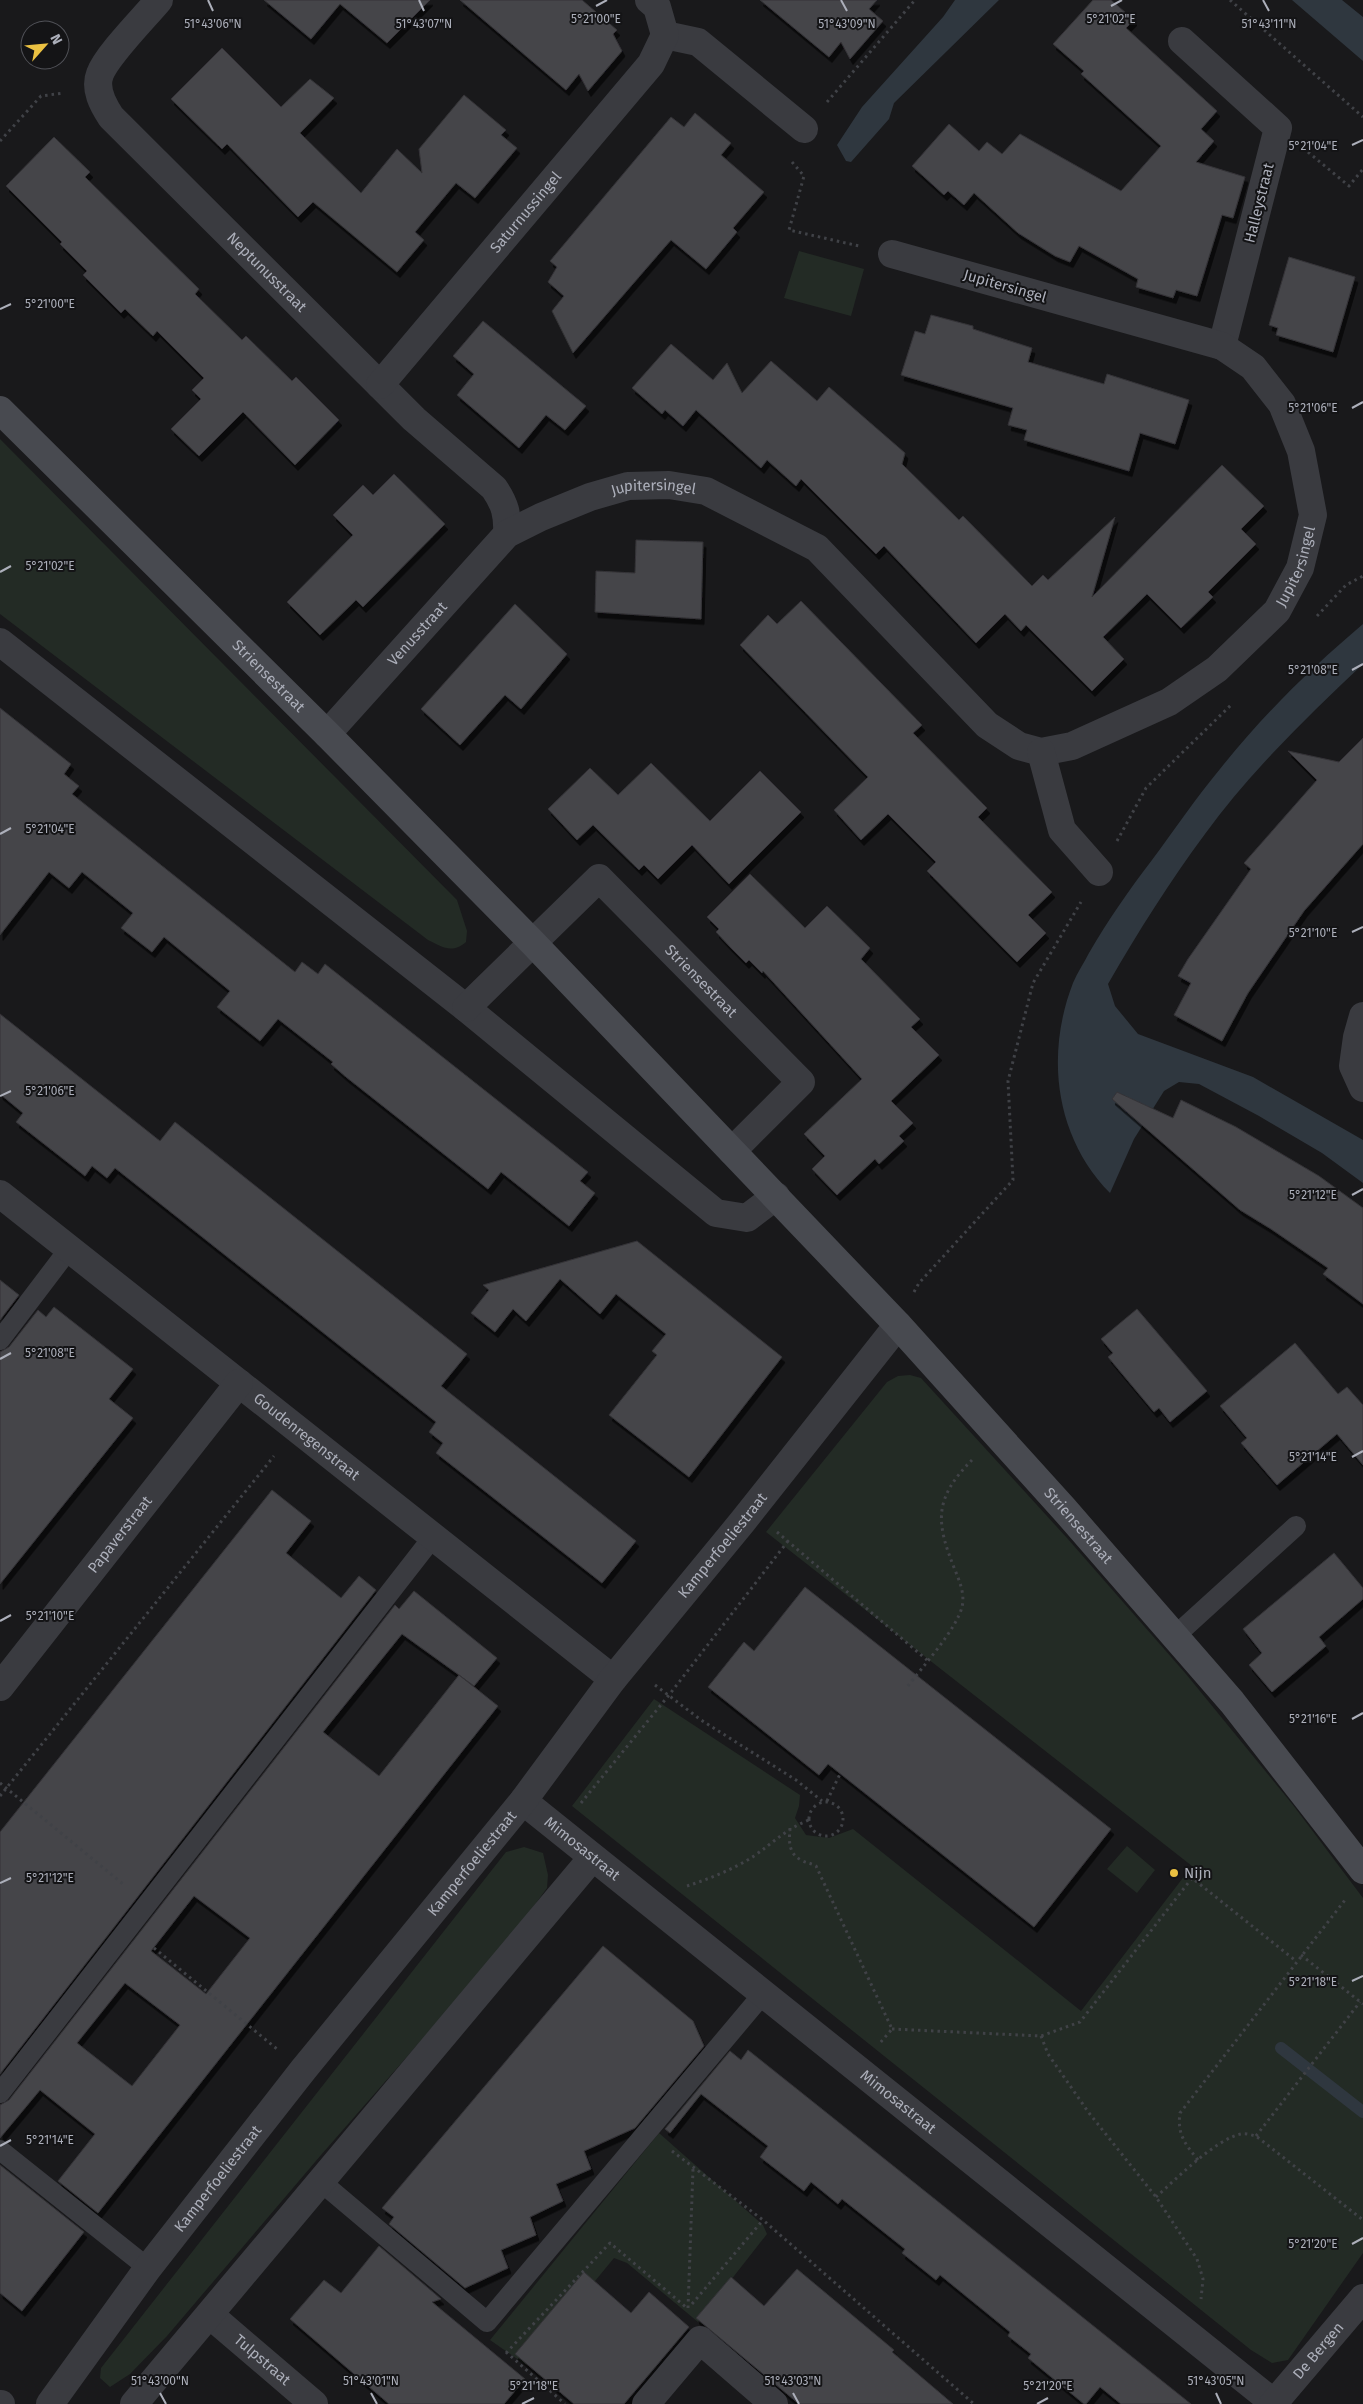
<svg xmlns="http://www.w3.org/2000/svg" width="1363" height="2404" font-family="'Fira Sans',sans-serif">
<defs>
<filter id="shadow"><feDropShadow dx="3" dy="5.5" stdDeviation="0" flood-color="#0009"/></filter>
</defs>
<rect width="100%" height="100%" fill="#19191b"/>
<path fill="#232b25" d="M799,251L864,269L851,316L784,298Z
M0,439L457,900L467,931L466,942C452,954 442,947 428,940L0,614Z
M910,1375L921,1378L1067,1538L1186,1674L1293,1805L1363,1898V2253L1288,2360L1272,2363L1251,2350L572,1806L654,1699L800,1795L799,1806L795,1818L806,1835L829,1838L853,1829L1081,2011L1192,1866L766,1532L887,1382L898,1376Z
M1127,1846L1155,1870L1137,1893L1107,1869Z
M524,1847L543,1853L548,1875L547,1888L509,1940L321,2155L167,2336L130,2374L110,2387L100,2378L101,2368L506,1852Z
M659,2133L763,2225L767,2234L698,2322L627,2263L614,2258L526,2365L490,2340Z"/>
<path fill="#2f373f" d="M955,0H999L894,103L889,119L851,162L846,161L837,145L862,107L943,17Z
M1292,0H1342L1363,17V61Z
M1363,624V664C1307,717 1251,771 1205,834C1170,881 1138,932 1108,984L1115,1006L1138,1034L1253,1077L1363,1140V1183L1322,1153L1259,1116L1199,1084L1179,1082L1164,1091L1134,1139L1110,1193C1055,1137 1045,1055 1073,983C1077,973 1084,963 1089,953C1108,920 1129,890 1152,860C1175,829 1196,798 1220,769C1262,716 1311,668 1363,624Z"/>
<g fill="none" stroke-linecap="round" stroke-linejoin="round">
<path stroke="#2f373f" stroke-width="12" d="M1281,2048L1363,2112"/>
</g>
<path fill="#444448" stroke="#343337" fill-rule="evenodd" filter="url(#shadow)" d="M264,0H430L387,43L340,4L311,39Z
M460,0H582L617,30L613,34L622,51L588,91L579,74L566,90Z
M760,0H877L869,9L883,21L850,59L841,42L829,57Z
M1093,0H1111L1134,20L1126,28L1217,111L1201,129L1214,141L1196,162L1245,177L1233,218L1222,215L1197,296L1176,290L1173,298L1136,287L1138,279L1079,246L1070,262L1055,256L1018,233L974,193L964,205L948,191L944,195L912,166L949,124L979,151L987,142L1002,154L1020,134L1121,191L1161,146L1081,74L1084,71L1053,44Z
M222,48L281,107L310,79L334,98L300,133L361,193L397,149L422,173L419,149L464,95L506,130L501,135L517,148L475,198L456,183L415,232L424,240L397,272L313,202L298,217L227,144L222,149L171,99Z
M695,113L731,143L721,155L764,192L733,228L737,232L706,269L671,240L573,353L552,311L564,296L548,282L557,267L550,261L671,117L684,127Z
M54,137L90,172L85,177L199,289L195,294L242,340L246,336L292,381L296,377L339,420L295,465L243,412L199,456L171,429L201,399L192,390L204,378L157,331L153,336L125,309L121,313L83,275L87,271L60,244L62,242L6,186Z
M1289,257L1355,277L1333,352L1276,335L1278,328L1269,325Z
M931,315L973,326V329L1032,348L1028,362L1104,384L1107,374L1189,400L1175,444L1140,433L1129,471L1024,440L1027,430L1008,425L1013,408L901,375L915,331L925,334Z
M483,321L586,406L565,430L546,415L519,448L457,395L474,374L453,356Z
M671,344L713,380L727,363L742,393L771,361L817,401L829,387L905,453L902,464L959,520L963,516L1032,586L1043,575L1048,580L1115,517L1092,597L1222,465L1264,506L1241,529L1256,544L1208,592L1213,597L1181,628L1147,594L1103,637L1124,659L1092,691L1026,625L1021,631L1005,614L976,643L884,546L876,554L801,479L796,486L767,460L761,468L696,410L683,426L665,410L662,414L632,388Z
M394,474L445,524L363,607L356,600L320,635L287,602L353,535L333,515L363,485L373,495Z
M636,540L703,542L701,619L595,612L596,571L635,573Z
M801,601L922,725L913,733L987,808L978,817L1052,892L1028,915L1046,933L1017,962L927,871L936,862L888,814L861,840L834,810L868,777L740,645L768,615L777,624Z
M515,604L567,654L521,709L505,695L460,745L421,709Z
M0,708L71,764L64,774L79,786L72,794L295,972L302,962L318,974L325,964L588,1172L580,1181L595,1193L569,1226L501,1172L488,1189L346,1077L331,1064L333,1062L278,1019L260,1041L217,1007L230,991L164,937L152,952L121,928L133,913L82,872L69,888L49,872L0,935Z
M1363,738V844L1304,911L1248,993L1222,1041L1174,1015L1191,983L1178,976L1188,959L1251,869L1244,863L1317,780L1288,751L1339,762Z
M651,763L710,821L760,771L801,812L729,884L692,845L658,879L644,865L639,870L593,825L577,840L548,809L590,768L618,795Z
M750,874L805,928L827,906L870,948L861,959L920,1019L911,1027L939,1055L891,1101L913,1123L899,1136L904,1141L879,1164L875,1159L837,1195L812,1169L825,1156L804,1134L862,1079L763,971L762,973L749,960L746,963L731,948L716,932L719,929L707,917Z
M0,1014L160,1141L175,1122L467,1354L441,1386L636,1541L602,1583L436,1453L443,1443L429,1432L436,1422L115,1168L107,1178L92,1166L85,1176L16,1122L23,1113L0,1094Z
M1117,1092L1173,1118L1181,1100L1236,1127L1319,1176L1363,1208V1304L1323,1274L1328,1268L1271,1229L1240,1210L1112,1099Z
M637,1241L782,1357L689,1477L609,1415L657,1355L652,1351L666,1334L616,1294L600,1314L560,1279L526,1321L513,1309L495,1332L471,1313L489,1290L483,1285Z
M0,1280L19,1295L0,1320Z
M54,1307L133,1369L109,1399L133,1418L0,1584V1352L9,1347L38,1310L46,1317Z
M1137,1309L1207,1391L1170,1422L1159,1408L1154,1412L1108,1357L1113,1353L1101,1339Z
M1295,1343L1338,1394L1347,1387L1363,1405V1465L1337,1434L1277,1485L1241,1443L1247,1438L1220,1406Z
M272,1490L311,1521L286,1553L341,1598L359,1576L376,1590L0,2074V1832Z
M1334,1553L1363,1588V1599L1319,1637L1326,1646L1272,1692L1249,1665L1262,1653L1243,1629Z
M805,1587L1111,1829L1034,1927L828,1764L819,1775L708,1687L744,1642L754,1651Z
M414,1591L497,1658L474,1686L459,1675L498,1706L98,2213L58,2181L95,2134L40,2090L0,2138V2105L9,2100L395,1605L399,1609ZM402,1634L459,1675L379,1776L323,1732ZM194,1896L250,1938L206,1994L151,1951ZM125,1983L180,2025L132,2086L77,2043Z
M603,1946L693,2021L704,2046L635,2128L584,2151L591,2169L556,2184L563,2201L530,2217L536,2235L501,2250L508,2268L465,2288L389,2224L394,2217L382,2208Z
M748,2050L941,2204L1191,2404H1121L1100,2387L1086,2404H1084L1028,2358L1031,2354L1008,2336L1010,2332L940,2275L936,2280L902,2253L905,2249L842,2199L838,2204L811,2182L804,2191L760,2157L768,2146L701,2094L670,2133L665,2129L730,2051L741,2060Z
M0,2165L84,2232L22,2311L0,2293Z
M379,2246L441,2299L432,2302L525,2379L504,2404H389L290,2319L324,2280L341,2293Z
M797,2269L894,2350L892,2352L953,2404H799L696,2318L731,2277L764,2306Z
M584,2272L631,2313L649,2292L689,2327L624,2404H574L515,2354Z"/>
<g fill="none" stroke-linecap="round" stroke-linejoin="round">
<path stroke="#404247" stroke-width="3" stroke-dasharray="2.5 4" stroke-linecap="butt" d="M1230,0L1363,117
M827,102L915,0
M0,141L41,96L64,93
M1308,152L1349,186L1363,169
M792,162L804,176L789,230L859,246
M1317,616L1346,585L1363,576
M1117,841L1146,788L1231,705
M914,1292L919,1283L1013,1180L1008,1081L1033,983L1081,902
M777,1532L927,1660
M655,1685L701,1720L796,1780L822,1801
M908,1686C923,1666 956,1630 962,1607C965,1595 960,1582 955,1570C936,1523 933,1499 972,1460
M0,1783L123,1884
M0,1796L274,1456
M827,1801L840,1774
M809 1819a17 17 0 1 1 34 0a17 17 0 1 1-34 0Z
M581,1803L669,1695L788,1541
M790,1828C789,1841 788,1853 801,1860C806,1863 811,1863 816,1866L892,2029L880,2043
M687,1886C709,1879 734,1869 754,1856C774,1842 786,1829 809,1820
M154,1948L277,2049
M1301,1955L1363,2004
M892,2029L1041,2036L1080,2022L1192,1878L1296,1961
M1041,2036L1048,2054L1089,2113L1156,2197L1197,2259L1203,2279L1201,2299
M1256,2136L1360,2002
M672,2151L763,2220L974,2404
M1198,2160C1185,2144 1177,2134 1180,2113L1345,1900
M1156,2197C1176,2179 1216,2139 1241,2134C1246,2133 1251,2135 1256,2136L1363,2220
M692,2304L763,2220
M688,2308L693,2169
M506,2352L565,2404
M506,2353L610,2243L687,2308"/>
<path stroke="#3a3b40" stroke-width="20" d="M0,1340L69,1249
M1175,1636L1296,1526
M0,2093L433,1537
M0,2150L148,2268
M320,2181L487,2322L763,1994"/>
<g stroke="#3a3b40" stroke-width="28">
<path id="s1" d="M159,0C145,17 107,55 100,74C94,89 103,105 111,117L414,419L494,488C505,504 508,515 507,534"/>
<path d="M665,35L698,42L804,129"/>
<path d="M1182,41L1278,128L1222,346"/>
<path id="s2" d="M380,385L651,64L665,35L657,7L649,0"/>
<path d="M0,642L466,1008L716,1213L747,1218L776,1196"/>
<path id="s3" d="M327,734L507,534L541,517L590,497L628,486L669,485L706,491L817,548L987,725L1019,746L1041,752L1072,746L1169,702L1217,669L1277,611L1300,568L1313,515L1301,451L1282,404L1253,367L1222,346L892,254"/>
<path d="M1041,752L1062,830L1099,872"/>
<path id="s4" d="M466,1008L599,878L801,1082L732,1151"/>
<path d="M1363,1016L1357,1037L1353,1066L1363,1088"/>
<path id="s5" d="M0,1194L613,1679"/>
<path id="s6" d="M0,1687L239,1383"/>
<path id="s7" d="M523,1801L1274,2403"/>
<path id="s8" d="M210,2315L314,2404"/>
<path d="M0,2404H1"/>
<path id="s9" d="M50,2404L148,2268L303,2070L523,1801L613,1679L743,1521L898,1325"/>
<path d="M134,2404L592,1858"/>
<path d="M646,2404L700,2340L774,2404"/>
<path id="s10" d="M1273,2404L1363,2298"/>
</g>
<path stroke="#484a50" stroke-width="28" id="s11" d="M0,410L327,734L533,943L898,1325L1064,1509L1232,1702L1363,1870"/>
</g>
<path fill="none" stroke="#acafba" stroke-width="2" d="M208,0L213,11M419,0L424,11M841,0L847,11M1263,0L1269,11M596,6L607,0M1111,6L1122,0M1352,145L1363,140M0,309L11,304M1352,408L1363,402M0,572L11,566M1352,670L1363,664M0,834L11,828M1352,932L1363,927M0,1096L11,1091M1352,1195L1363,1189M0,1359L11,1353M1352,1457L1363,1451M0,1621L11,1615M1352,1719L1363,1713M0,1883L11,1878M1352,1981L1363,1976M0,2146L11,2140M1352,2244L1363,2238M160,2393L166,2404M371,2393L377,2404M793,2393L799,2404M1216,2393L1221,2404M522,2404L534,2398M1037,2404L1048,2398"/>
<circle fill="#ebc142" stroke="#141416" stroke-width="2" cx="1174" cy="1873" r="5"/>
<g text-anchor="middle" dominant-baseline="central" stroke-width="4" stroke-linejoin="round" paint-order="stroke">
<g font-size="15" fill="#acafba" stroke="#141416">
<text transform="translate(1259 203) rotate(-76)">Halleystraat</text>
<text stroke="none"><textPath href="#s2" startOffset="226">Saturnussingel</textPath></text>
<text stroke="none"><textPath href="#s1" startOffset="361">Neptunusstraat</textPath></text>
<text transform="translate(1005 286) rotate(16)">Jupitersingel</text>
<text stroke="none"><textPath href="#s3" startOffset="425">Jupitersingel</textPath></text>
<text stroke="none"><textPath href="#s3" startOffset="1238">Jupitersingel</textPath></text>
<text stroke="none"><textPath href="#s3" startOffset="135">Venusstraat</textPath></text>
<text stroke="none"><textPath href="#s11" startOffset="378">Striensestraat</textPath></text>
<text stroke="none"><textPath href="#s4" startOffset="331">Striensestraat</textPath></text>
<text stroke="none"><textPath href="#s5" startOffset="391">Goudenregenstraat</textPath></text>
<text stroke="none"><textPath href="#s11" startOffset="1552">Striensestraat</textPath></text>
<text stroke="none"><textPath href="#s6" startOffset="194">Papaverstraat</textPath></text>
<text stroke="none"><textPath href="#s9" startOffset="1091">Kamperfoeliestraat</textPath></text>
<text stroke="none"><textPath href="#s7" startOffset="76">Mimosastraat</textPath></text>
<text stroke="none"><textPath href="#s9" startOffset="686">Kamperfoeliestraat</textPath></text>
<text stroke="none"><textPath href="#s7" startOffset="481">Mimosastraat</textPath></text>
<text stroke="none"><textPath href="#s9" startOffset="281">Kamperfoeliestraat</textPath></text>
<text stroke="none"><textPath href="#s10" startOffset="70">De Bergen</textPath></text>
<text stroke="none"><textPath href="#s8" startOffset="69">Tulpstraat</textPath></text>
</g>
<g font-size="15" fill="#acafba" stroke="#141416" text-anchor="start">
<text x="1184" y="1873">Nijn</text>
</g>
</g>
<g font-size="12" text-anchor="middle" fill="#acafba" stroke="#141416" stroke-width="4" stroke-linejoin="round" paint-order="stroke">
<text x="1111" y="23">5°21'02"E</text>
<text x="596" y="23">5°21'00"E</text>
<text x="213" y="28">51°43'06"N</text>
<text x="424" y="28">51°43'07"N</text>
<text x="847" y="28">51°43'09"N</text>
<text x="1269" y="28">51°43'11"N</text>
<text x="1313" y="150">5°21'04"E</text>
<text x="50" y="308">5°21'00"E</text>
<text x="1313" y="412">5°21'06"E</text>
<text x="50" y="570">5°21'02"E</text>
<text x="1313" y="674">5°21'08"E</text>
<text x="50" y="833">5°21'04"E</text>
<text x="1313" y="937">5°21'10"E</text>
<text x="50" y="1095">5°21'06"E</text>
<text x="1313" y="1199">5°21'12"E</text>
<text x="50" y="1357">5°21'08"E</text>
<text x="1313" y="1461">5°21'14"E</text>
<text x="50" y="1620">5°21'10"E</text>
<text x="1313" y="1723">5°21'16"E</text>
<text x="50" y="1882">5°21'12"E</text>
<text x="1313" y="1986">5°21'18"E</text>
<text x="50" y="2144">5°21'14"E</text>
<text x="1313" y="2248">5°21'20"E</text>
<text x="160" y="2385">51°43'00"N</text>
<text x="371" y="2385">51°43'01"N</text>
<text x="793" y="2385">51°43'03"N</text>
<text x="1216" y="2385">51°43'05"N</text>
<text x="534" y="2390">5°21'18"E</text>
<text x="1048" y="2390">5°21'20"E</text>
</g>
<g transform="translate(45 45) rotate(63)"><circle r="24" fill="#141416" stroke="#515258"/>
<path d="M0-4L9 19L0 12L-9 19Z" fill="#ebc142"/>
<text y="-8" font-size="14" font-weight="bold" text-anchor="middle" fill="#acafba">N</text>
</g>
</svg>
